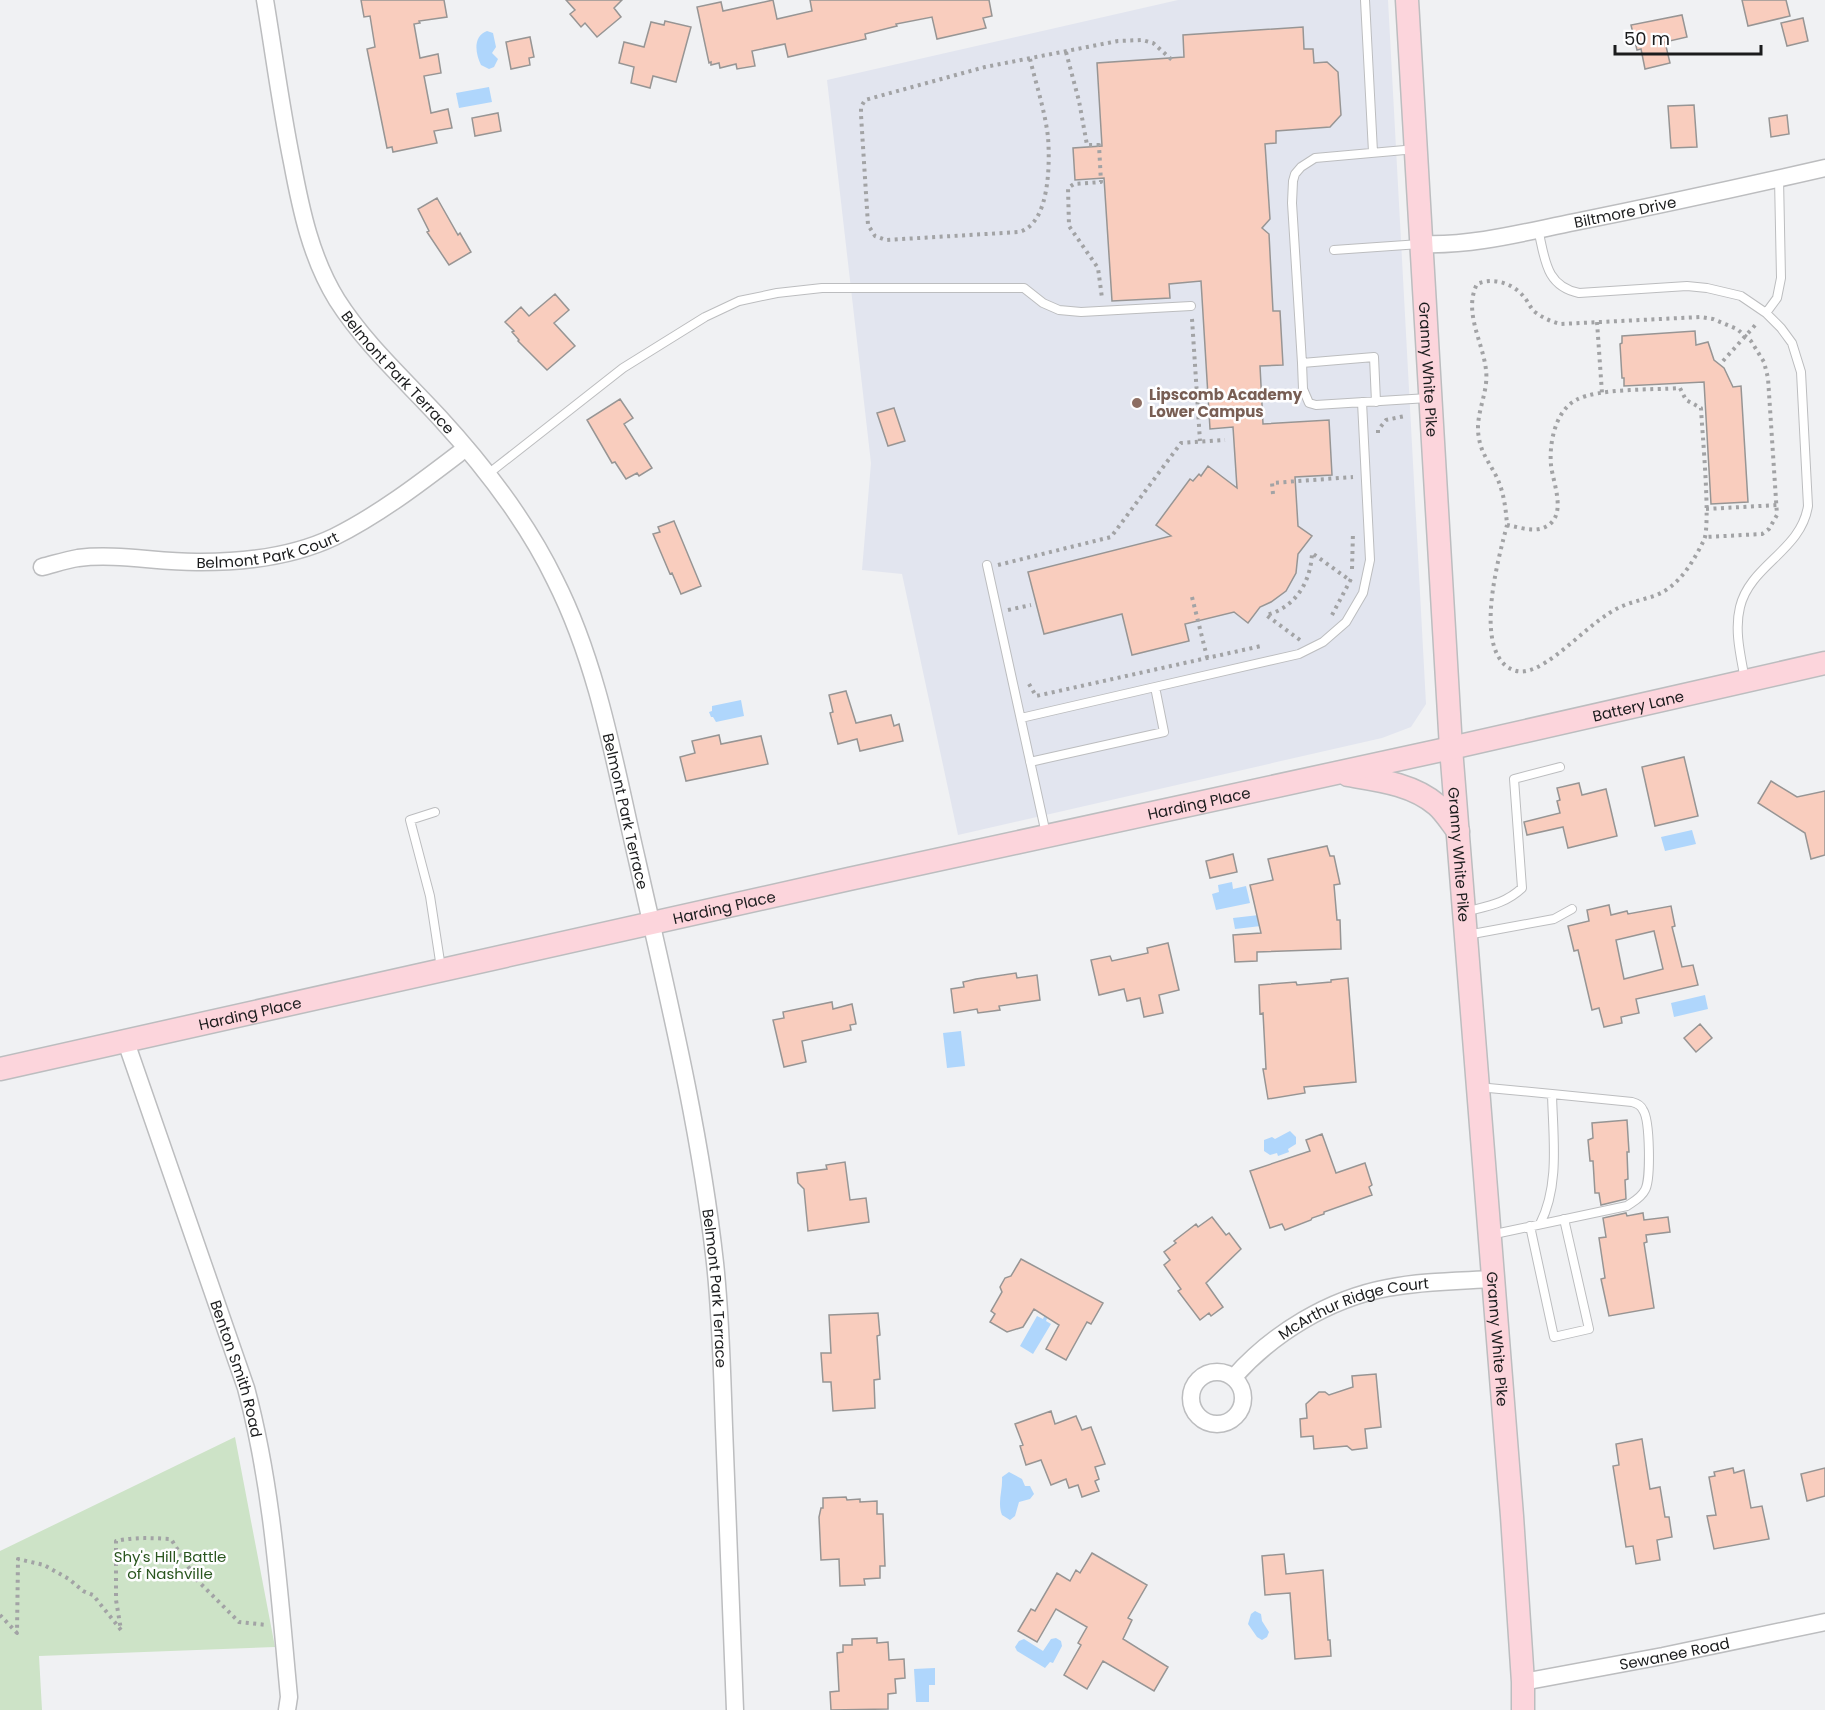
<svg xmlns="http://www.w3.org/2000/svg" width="1825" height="1710" font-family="Poppins,sans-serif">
<rect width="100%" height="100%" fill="#f0f1f3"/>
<path fill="#e2e5ef" d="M1178,0H1388L1426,704L1411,727L1382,738L958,835L902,574L862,570L871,463L827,80Z"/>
<path fill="#cde3c7" d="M235,1437L275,1647L39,1656L42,1710H0V1551Z"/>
<path fill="#afd6fc" d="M487,31L493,33L496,47L492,53L498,59L494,67L489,69L481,65C475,53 473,36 487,31Z
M489,87L492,102L459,108L456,93Z
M741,700L744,716L716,722L713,717H711L709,712L712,711V706Z
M1692,830L1696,844L1665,851L1661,837Z
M1232,882L1233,889L1246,886L1250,903L1216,910L1212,894L1219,892L1218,885Z
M1259,915L1261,926L1235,929L1233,918Z
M1705,995L1708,1009L1674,1017L1671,1003Z
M961,1031L965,1066L947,1068L943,1033Z
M1290,1131L1296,1137V1144L1288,1149L1289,1152L1278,1156L1277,1153L1270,1155L1264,1151V1140L1272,1137L1275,1139Z
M1045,1314L1048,1316L1046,1321L1051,1324L1033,1354L1020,1346L1037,1316L1043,1319Z
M1009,1472L1022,1479L1025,1486H1030L1034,1494L1030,1499L1019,1502L1015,1516L1010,1520L1002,1515C997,1502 1003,1490 1002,1477Z
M1255,1611L1261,1614L1262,1621L1269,1632L1267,1637L1262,1640L1257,1637L1248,1624L1251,1614Z
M1056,1638L1061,1641L1062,1646L1053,1663L1050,1662L1045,1668L1017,1651L1015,1647L1019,1641L1024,1639L1043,1651L1051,1639Z
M935,1668V1685H929V1702H916L914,1669Z"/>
<path fill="#f9cdbe" stroke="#979594" stroke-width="1.5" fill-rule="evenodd" d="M361,0H444L447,17L419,21L420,23L414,24L420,58L438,54L441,73L424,76L431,113L448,109L452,128L434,131L437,143L393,152L392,147L387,148L367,49L375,47L370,16L364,17Z
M566,0H622L614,8L621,17L597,37L585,23L581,27L570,14L575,10Z
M773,0L777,19L812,11L810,0H989L992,16L983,18L986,28L937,39L932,17L896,24L897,26L865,34L866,39L788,57L785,44L752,51L755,66L737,69L736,64L720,68L719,63L711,65V62L709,63L697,7L721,2L723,11Z
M1742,0H1786L1790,16L1748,26Z
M1682,15L1687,37L1665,42L1670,63L1645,69L1641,49L1637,50L1631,25Z
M1803,18L1808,41L1787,46L1781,23Z
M665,21L691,27L676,82L653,76L650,88L631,83L634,67L619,63L624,42L644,47L651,22L664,25Z
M1303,27L1304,49H1313L1314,63L1327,62L1338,72L1341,115L1330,127L1276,131V143L1265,144L1270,219L1262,228L1269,234L1273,311H1280L1283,365L1260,366L1263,424L1329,420L1332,475L1295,477L1298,526L1312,536L1298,554L1296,573L1286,591L1271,602L1260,607L1248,623L1234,612L1185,624L1189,641L1132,655L1122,614L1044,634L1028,572L1171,536L1156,525L1190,479L1193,481L1199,474L1201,476L1208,466L1237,488L1233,427L1210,429L1201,281L1169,284L1170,298L1112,301L1104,178L1075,180L1073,148L1102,146L1097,63L1184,57L1183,35Z
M530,37L534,57L529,58L530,65L511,69L506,42Z
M1694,105L1697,147L1671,148L1668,106Z
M498,113L501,131L475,136L472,118Z
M1787,115L1789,134L1771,137L1769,118Z
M437,198L458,235L460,233L471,252L449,265L427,232L429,231L418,209Z
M555,294L569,310L554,323L575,346L547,370L518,341L519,340L512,332L514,331L505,322L521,307L529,316Z
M1695,331L1696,345L1708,342L1714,360L1724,368L1733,387L1741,386L1748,502L1711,504L1704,382L1624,386V378H1622L1620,344L1622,343V336Z
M620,399L633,418L624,424L652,468L639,476L637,473L626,479L615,462L612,463L587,420Z
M894,408L905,441L888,446L877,413Z
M674,521L701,586L681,594L672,573L670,574L653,534L660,532L658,527Z
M846,691L856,723L891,715L894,726L899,724L903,741L860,751L857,739L838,744L830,713L833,712L829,695Z
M719,735L721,744L761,736L768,764L686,781L680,757L695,753L692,741Z
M1684,757L1698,816L1655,826L1642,767Z
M1771,781L1797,797L1825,791V855L1811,859L1805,833L1758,803Z
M1579,783L1582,795L1606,789L1617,836L1568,848L1563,827L1527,835L1524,822L1560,813L1557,801L1560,800L1557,788Z
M1327,846L1330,856H1334L1340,884L1334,885L1337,920H1340L1341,949L1257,952V961L1235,962L1233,935L1261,933L1250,885L1273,880L1268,859Z
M1233,854L1237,872L1210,878L1206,861Z
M1609,905L1611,915L1627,911L1628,914L1671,906L1675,926L1672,927L1682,967L1693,965L1698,985L1636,999L1639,1013L1621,1017L1622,1023L1604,1027L1599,1008L1592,1010L1578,950L1574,951L1568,926L1589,921L1587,910ZM1654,931L1663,969L1624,979L1616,940Z
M1168,943L1179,990L1159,995L1163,1013L1144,1017L1140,998L1127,1001L1124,989L1099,995L1091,960L1110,956L1112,961L1148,953L1147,948Z
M1016,973L1017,978L1037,975L1040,1000L999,1006L1000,1010L978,1013L977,1009L954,1013L951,989L964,987L963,982L976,979Z
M1348,978L1356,1082L1304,1087L1305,1093L1268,1099L1263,1069H1266L1263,1013L1260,1014L1259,985L1296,982L1297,985L1331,982V980Z
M832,1002L833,1009L852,1004L856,1024L850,1025L851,1030L802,1041L806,1062L784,1067L773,1020L784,1018L783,1012Z
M1700,1024L1712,1038L1696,1052L1684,1038Z
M1627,1120L1629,1152H1627L1628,1179L1625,1180L1626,1199L1601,1205L1599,1193H1595L1593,1161H1590L1588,1140L1593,1138L1592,1123Z
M1322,1134L1336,1173L1365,1163L1372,1185L1369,1187L1372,1195L1324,1212V1214L1312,1218L1311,1220L1285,1230L1282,1224L1270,1228L1250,1171L1310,1151L1306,1140Z
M845,1162L850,1200L866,1198L869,1222L808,1231L804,1189L798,1183L797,1173L827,1169L826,1165Z
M1626,1213L1627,1216L1643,1213L1644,1220L1668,1217L1670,1232L1646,1235L1647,1242L1644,1243L1654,1308L1609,1316L1601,1279L1605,1278L1599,1238L1606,1237L1603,1218Z
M1212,1217L1226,1235L1229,1233L1241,1249L1206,1283L1223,1307L1211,1316L1209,1313L1200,1320L1178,1291L1181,1289L1164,1265L1170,1260L1164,1252L1176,1243L1174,1241L1196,1224L1198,1227Z
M1021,1259L1103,1303L1091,1324L1087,1322L1066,1360L1046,1349L1059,1325L1034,1309L1023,1327L1007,1332L990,1322L995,1314L991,1311L1002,1292L1000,1287L1005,1278L1011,1276Z
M878,1313L880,1335L877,1336L880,1379L874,1380L875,1408L833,1411L831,1382H823L821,1353H831L829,1315Z
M1376,1374L1381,1427L1365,1429L1367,1448L1352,1450L1347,1446L1314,1449L1313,1436L1301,1437L1300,1419L1307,1418L1306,1404L1319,1392H1325L1329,1395L1353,1387L1352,1376Z
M1051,1411L1055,1424L1076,1416L1082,1430L1091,1427L1105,1464L1095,1467L1099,1479L1095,1481L1099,1491L1082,1497L1078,1485L1069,1488L1066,1479L1051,1485L1041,1460L1026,1465L1020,1446L1023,1445L1015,1424Z
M1642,1439L1650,1489L1660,1487L1665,1517H1669L1672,1537L1657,1540L1660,1560L1636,1564L1633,1546L1626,1547L1613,1466L1619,1465L1616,1444Z
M1733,1468L1734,1473L1744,1470L1751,1508L1762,1506L1769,1539L1714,1549L1707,1516L1716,1515L1709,1477L1715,1476L1714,1472Z
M1825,1468V1496L1807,1501L1801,1474Z
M846,1497L847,1500L860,1499V1502L877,1501V1514H883L885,1566H880V1578L864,1579L865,1585L840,1586L839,1559L821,1560L819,1517L821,1508H823V1498Z
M1092,1553L1147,1585L1128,1618L1132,1620L1123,1639L1168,1667L1154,1691L1103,1661L1087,1689L1064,1675L1081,1645L1078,1643L1087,1627L1056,1609L1037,1642L1018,1631L1031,1609L1035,1611L1057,1573L1070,1581L1076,1570L1080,1573Z
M1284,1554L1286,1574L1323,1570L1328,1640H1330L1331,1656L1295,1659L1290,1593L1265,1595L1262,1556Z
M877,1638V1643L888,1642L889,1660L904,1659L905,1678L895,1679L896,1693L888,1694V1709L831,1710L830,1692L839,1691L837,1653L843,1652V1645H852V1639Z"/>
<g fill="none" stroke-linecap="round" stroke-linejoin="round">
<defs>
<path id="service" d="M1365,0L1373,152
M1538,229C1545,258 1545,286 1579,293L1687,286L1707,288L1741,296L1766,313L1781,328L1792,343L1801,372L1808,506C1801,551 1750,565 1740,607C1734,631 1741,657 1745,680
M1334,250L1420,244
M1766,313L1777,298L1781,278L1779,178
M1302,363L1303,389L1309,403L1316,405L1428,398
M1376,402L1374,357L1302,363L1292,203L1293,181L1295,174L1301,167L1315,158L1416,149
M488,474L623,368L705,317L739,301L777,293L822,288H1024L1043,303L1059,310L1081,312L1191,306
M987,565L1046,834
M1155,687L1299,654L1323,642L1346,622L1363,593L1370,560L1362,402
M1021,718L1155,687L1164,732L1030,762
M435,812L410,820L430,896L441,968
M1465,912C1487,906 1505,904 1522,888L1514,779L1560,767
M1467,935L1554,919L1572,909
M1478,1087L1552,1094C1553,1137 1560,1185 1540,1224
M1530,1226L1554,1337L1589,1329L1564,1219
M1490,1235L1627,1206C1634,1201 1641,1198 1645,1190C1651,1180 1650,1120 1643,1110C1641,1105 1636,1103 1632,1102L1552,1094"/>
<g id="minor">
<path id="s1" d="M265,0C274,54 281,108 292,162C301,210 311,258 337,300C365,344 404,379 439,417C484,466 526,520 555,580C599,667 615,766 637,860C667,993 700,1127 715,1263C721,1318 722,1372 724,1427C728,1521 731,1616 735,1710"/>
<path id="s2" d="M1422,244C1474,246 1525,232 1575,222C1659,205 1742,187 1825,168"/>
<path id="s3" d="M42,567C54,564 66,560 78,558C119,553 160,563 201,562C245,562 294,556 334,537C382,513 424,480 466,448"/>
<path id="s4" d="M126,1042L246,1388C273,1489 279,1593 289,1697L287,1710"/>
<circle cx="1217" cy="1398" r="26"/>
<path id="s5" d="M1234,1377C1273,1333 1329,1299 1387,1288C1422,1281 1458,1281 1493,1279"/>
<path id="s6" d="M1523,1682L1663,1656L1825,1622"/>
</g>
<g id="secondary">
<path id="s7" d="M1407,0L1451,748L1512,1516L1523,1682V1710"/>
<path d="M1348,775C1378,780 1413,784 1437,805C1445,812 1451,822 1458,831"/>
<path id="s8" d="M0,1069L849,879L1451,748L1825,663"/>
</g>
</defs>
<use href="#service" stroke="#bcbdbf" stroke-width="10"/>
<use href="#minor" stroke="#bcbdbf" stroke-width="19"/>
<use href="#secondary" stroke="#bcbdbf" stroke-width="25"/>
<path stroke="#a2a3a5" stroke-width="4" stroke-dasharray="3 4.5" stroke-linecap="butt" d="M1066,52L1079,101L1087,145H1099L1101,182L1074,184L1068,188L1069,226L1098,268L1102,298
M1030,59C1036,84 1045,111 1048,137C1050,163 1050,224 1019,232L886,240L875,236L868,225L861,115V107L865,100L985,67L1118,41L1142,40L1153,43L1172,60
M1192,319L1200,441
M1597,322L1602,393
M1723,361L1758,322
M1378,433V430L1386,420L1405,416
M1273,494L1272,483L1353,477
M1706,509L1778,505
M1507,525C1518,527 1532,532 1543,528C1569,518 1553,484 1551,465C1549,444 1555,411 1576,400C1598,388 1654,390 1680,388L1686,400L1701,408C1702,431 1711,525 1704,540C1693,562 1679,587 1654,596C1638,601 1622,604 1608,614C1585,628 1550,667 1526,671C1517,673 1508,669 1502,662C1478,633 1498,560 1507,525C1506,510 1504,494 1498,480C1492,466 1481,454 1479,438C1474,415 1489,393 1486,370C1483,342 1463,312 1477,284C1493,277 1513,283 1524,297C1528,301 1530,308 1535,312C1543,318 1552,322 1561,324L1701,317L1713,319L1737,329L1751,341L1764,362L1768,378L1777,515L1769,529L1762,534L1706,537
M998,565L1111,537L1181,443L1225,440
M1352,569L1353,532
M1192,597L1208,661
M1008,610L1031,605
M1332,615L1351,579
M1300,640L1266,615C1295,608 1311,582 1312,553L1351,581
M1029,684L1036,696L1261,646
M0,1615L17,1633L18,1559L44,1565L69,1579L83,1591L93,1595L121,1630L116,1600V1541C135,1537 152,1538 171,1539L196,1579L239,1622L267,1625"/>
<use href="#service" stroke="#fff" stroke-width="8"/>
<use href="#minor" stroke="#fff" stroke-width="16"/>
<use href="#secondary" stroke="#fcd5dc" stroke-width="22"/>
</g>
<circle fill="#8d6e63" stroke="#fefeff" stroke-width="2" cx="1137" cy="403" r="6"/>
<g text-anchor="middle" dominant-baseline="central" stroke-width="5" stroke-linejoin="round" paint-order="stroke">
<g font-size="15" fill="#1b1c1d" stroke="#fefeff">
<text stroke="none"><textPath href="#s2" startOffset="206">Biltmore Drive</textPath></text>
<text stroke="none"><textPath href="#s7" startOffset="370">Granny White Pike</textPath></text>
<text stroke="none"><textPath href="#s1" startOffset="405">Belmont Park Terrace</textPath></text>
<text stroke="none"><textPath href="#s3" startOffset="228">Belmont Park Court</textPath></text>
<text stroke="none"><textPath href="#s8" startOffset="1678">Battery Lane</textPath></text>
<text stroke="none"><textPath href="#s8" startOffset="1228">Harding Place</textPath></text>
<text stroke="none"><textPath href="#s1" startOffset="909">Belmont Park Terrace</textPath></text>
<text stroke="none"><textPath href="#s7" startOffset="856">Granny White Pike</textPath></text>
<text stroke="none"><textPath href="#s8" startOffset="742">Harding Place</textPath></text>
<text stroke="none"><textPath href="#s8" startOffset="256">Harding Place</textPath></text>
<text stroke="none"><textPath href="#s1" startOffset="1395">Belmont Park Terrace</textPath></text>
<text stroke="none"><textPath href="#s5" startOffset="142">McArthur Ridge Court</textPath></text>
<text stroke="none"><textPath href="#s7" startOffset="1342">Granny White Pike</textPath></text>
<text stroke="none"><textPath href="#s4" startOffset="345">Benton Smith Road</textPath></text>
<text stroke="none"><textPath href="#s6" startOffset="154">Sewanee Road</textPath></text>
</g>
<g font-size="15" font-weight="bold" fill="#785e54" stroke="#fefeff" text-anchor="start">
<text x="1149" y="394">Lipscomb Academy<tspan x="1149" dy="17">Lower Campus</tspan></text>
</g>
<g font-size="15" fill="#29551e" stroke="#fefeff">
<text x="170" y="1556">Shy's Hill, Battle<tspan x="170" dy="17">of Nashville</tspan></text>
</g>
</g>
<path d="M1615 45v9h146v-9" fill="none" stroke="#1b1c1d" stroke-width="3"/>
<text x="1624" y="45" font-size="18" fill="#1b1c1d" stroke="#fefeff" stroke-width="4.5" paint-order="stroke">50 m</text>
</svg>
